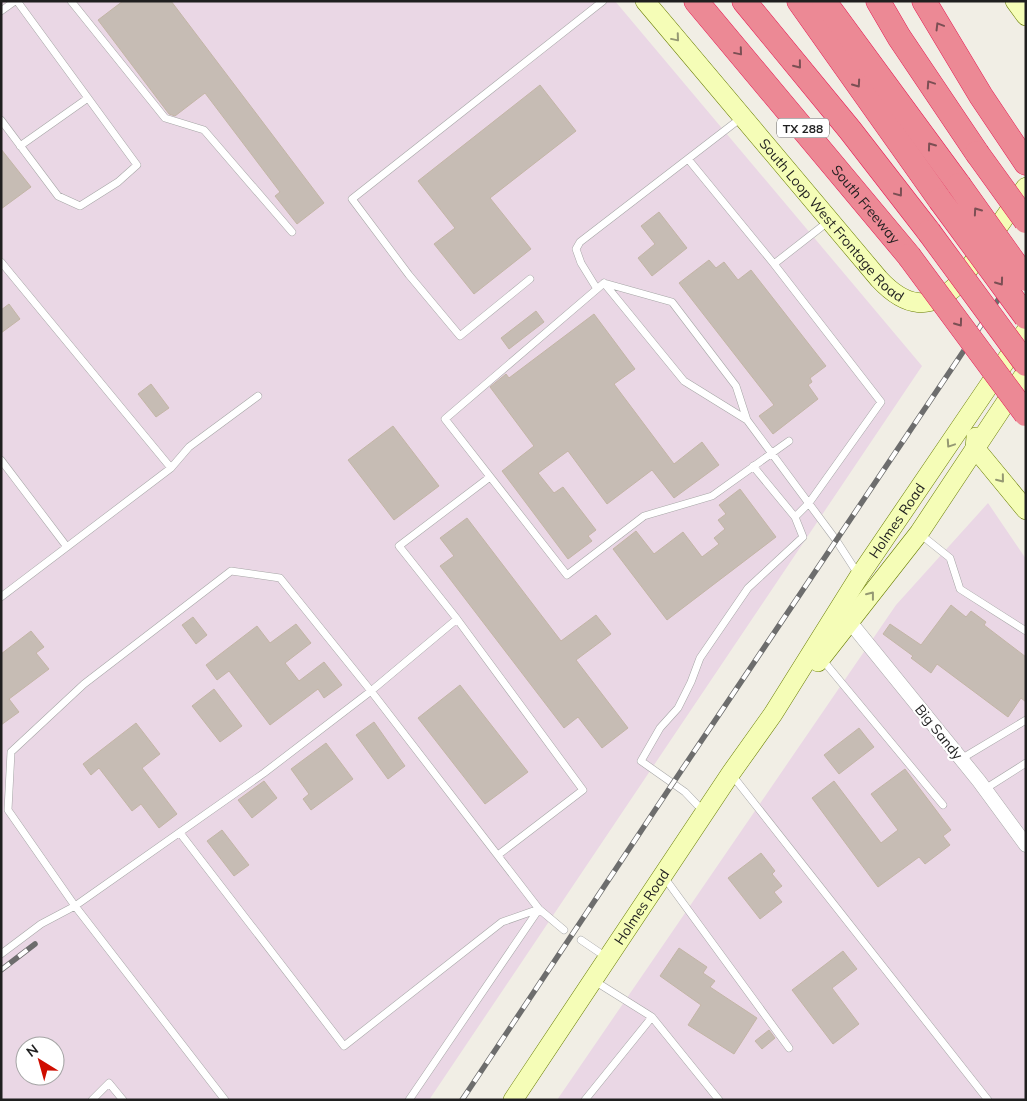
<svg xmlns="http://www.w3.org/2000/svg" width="1027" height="1101" font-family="Mulish,sans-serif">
<rect width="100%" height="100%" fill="#f1eee5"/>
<path fill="#ead7e5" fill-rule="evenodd" d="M1,1H615L922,366L429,1100H1ZM25,1046H55V1076H25Z
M988,503L1026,559V1100H557L896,605Z"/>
<path fill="#c6bcb4" stroke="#c3b5a6" d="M123,1H171L324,203L297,224L275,196L280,192L205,93L175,116L169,114L98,20Z
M540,85L576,131L490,198L531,249L474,294L434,244L455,228L418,181Z
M1,149L31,187L1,209Z
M659,212L687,248L652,276L638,258L655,244L641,226Z
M709,260L716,268L724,262L738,280L751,270L826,366L810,378L812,382L808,385L818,399L773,434L759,416L774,405L679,283Z
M9,304L20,319L1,333V310Z
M536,311L544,322L509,349L501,338Z
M594,314L635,369L614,384L674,464L702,442L719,465L674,498L652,470L607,504L568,451L538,473L554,493L563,487L596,530L588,536L592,541L568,559L502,471L534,446L490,387L506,374L509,378Z
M151,384L169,408L156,417L138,394Z
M393,426L439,486L394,520L348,460Z
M740,489L776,537L667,620L613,549L636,531L654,554L683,532L702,557L719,544L714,538L725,529L718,520L726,514L719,505Z
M467,518L561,641L596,615L611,634L576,660L628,728L602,748L578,717L564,728L440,566L454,556L440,538Z
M951,605L966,617L971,611L986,622L984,625L1026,657V702L1021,698L1008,717L937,664L931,673L911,658L913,656L883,634L890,624L921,645Z
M193,617L207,635L196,644L182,625Z
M296,624L311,643L285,663L299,681L324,662L342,685L324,698L318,689L270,725L229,671L217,680L206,665L257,626L270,643Z
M31,631L44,647L36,653L49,669L9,699L19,712L1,725V654Z
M460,685L528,772L485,804L418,718Z
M214,689L242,726L220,742L192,706Z
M374,722L405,766L388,779L356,735Z
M136,723L160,754L142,768L177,814L159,828L141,804L132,811L99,768L91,775L83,764Z
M859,728L874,747L839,774L824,755Z
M326,743L353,779L311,810L303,799L309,794L291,769Z
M905,769L951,830L943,836L950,845L925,864L919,857L878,887L812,798L834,781L881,843L898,830L871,794Z
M264,781L277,798L252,818L238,800Z
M222,830L249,865L234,876L207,841Z
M761,853L775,871L772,874L782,886L774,892L782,902L760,919L728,878Z
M679,948L707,967L703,973L715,981L710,987L757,1018L734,1054L688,1025L701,1005L660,976Z
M843,951L857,969L832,988L859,1024L833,1044L792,990Z
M769,1030L775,1038L762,1049L755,1041Z"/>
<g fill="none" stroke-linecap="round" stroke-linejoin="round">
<defs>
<path id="lane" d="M71,1L165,118L204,130L292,232
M1,11L15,1
M1,120L58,196L80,206L118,182L137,165L17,1
M20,146L88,98
M688,159L774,264L881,402L809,503L795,517
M1,262L171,468L1,597
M774,264L829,221
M530,279L460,336L409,275L352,199L603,1
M604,283L445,419L567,575L644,516L712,496L789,441
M604,283L672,302L736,386L747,420L836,540L858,574
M604,283L684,381L747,420
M597,289L581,263L576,249L580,242L741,118
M1,460L67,547
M171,468L189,447L258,396
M490,477L399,546L457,619L583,790L498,855
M920,534L950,558L960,589L1026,631
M821,658L943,805
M961,759L1026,720
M732,775L988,1100
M985,789L1026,763
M704,812L685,792L641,761L660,728L678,708L691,682L700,658L748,588L803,537L795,517L753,466
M180,833L344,1046L502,922L539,909
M664,877L789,1048
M581,940L606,957
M1,954L41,924L75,906L264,773L371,691L457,619
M593,980L652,1017
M92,1100L109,1083L123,1100
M225,1100L75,906L8,810L11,752L84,684L231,571L280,578L371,691L539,909L564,930
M409,1100L539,909
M585,1100L652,1017L719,1100"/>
<path id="street" d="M850,622L979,781L1026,845"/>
<g id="secondary">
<path id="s1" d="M645,1L879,279C905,307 930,312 958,284L1026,187"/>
<path d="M1015,1L1026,16"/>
<path d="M976,437L975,448L1026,510"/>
<path d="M818,662L919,533L1026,372"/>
<path id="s2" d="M513,1100L731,773L773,714L860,575L1026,331"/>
</g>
<g id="highway">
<path id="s3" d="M696,1L909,256"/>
<path d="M744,1L850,130L929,232"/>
<path d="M799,1L940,200"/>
<path d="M824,1L959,185"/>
<path d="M878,1L899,37L977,153"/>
<path d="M924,1L981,96L1026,163"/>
</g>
</defs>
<use href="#lane" stroke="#a6a6a6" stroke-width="8"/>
<use href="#street" stroke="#a6a6a6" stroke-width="15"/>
<use href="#secondary" stroke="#687d00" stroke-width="20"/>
<use href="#highway" stroke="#e61b54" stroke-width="25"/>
<use href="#lane" stroke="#fff" stroke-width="7"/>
<use href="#street" stroke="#fff" stroke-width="14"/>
<use href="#secondary" stroke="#f5fdb7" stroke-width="19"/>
<use href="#highway" stroke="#ec8995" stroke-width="24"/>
<defs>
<path id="rail" d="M1,970L35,944
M462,1100L673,783L1006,288L1026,262"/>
</defs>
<use href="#rail" stroke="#6d6d6d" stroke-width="5.5"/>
<use href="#rail" stroke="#fff" stroke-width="4" stroke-dasharray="11" stroke-linecap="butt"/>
<defs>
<path id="highway-bridge" d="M977,153L1026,221
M959,185L1026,279
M940,200L1026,317
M929,232L1026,364
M909,256L1026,414"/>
</defs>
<use href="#highway-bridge" stroke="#e61b54" stroke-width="25" stroke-linecap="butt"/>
<use href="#highway-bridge" stroke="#ec8995" stroke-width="24"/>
</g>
<defs><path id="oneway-chevron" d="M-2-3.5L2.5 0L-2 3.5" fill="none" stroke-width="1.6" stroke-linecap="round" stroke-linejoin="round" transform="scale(1.25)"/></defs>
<g stroke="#7b4f54">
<use href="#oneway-chevron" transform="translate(939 26) rotate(-121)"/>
<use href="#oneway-chevron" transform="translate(739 52) rotate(50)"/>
<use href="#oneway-chevron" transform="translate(798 65) rotate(51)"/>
<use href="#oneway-chevron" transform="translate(857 84) rotate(55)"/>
<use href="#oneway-chevron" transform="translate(930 84) rotate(-124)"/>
<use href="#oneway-chevron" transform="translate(931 146) rotate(-126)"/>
<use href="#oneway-chevron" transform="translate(899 193) rotate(53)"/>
<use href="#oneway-chevron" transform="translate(977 211) rotate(-125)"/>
<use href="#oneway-chevron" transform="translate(1000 282) rotate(54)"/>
<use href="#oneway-chevron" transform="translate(959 323) rotate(54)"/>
</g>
<g stroke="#959973">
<use href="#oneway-chevron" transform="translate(676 38) rotate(50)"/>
<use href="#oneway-chevron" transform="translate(950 444) rotate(124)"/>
<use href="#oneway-chevron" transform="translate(1001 479) rotate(51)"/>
<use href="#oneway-chevron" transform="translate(871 595) rotate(-52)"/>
</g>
<g text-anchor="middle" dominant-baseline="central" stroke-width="4.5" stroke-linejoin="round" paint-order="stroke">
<rect fill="#fff" stroke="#626262" stroke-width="1" x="777" y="118.5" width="52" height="19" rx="4"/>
<g font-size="12" font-weight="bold" fill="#1f1f1f">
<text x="803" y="128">TX 288</text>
</g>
<g font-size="14" fill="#1f1f1f" stroke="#fff">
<text stroke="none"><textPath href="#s3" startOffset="265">South Freeway</textPath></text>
<text stroke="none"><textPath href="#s1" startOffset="288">South Loop West Frontage Road</textPath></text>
<text stroke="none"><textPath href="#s2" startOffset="695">Holmes Road</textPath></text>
<text transform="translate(939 732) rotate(51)">Big Sandy</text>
<text stroke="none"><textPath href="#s2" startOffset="232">Holmes Road</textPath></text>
</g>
</g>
<rect width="1027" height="1101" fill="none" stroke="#1f1f1f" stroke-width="5"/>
<g transform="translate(40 1061) rotate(323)"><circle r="24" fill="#ffffff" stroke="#a5a5a5"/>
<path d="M0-4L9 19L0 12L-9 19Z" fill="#cf0d00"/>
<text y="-8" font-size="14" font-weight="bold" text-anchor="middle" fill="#1f1f1f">N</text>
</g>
</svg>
